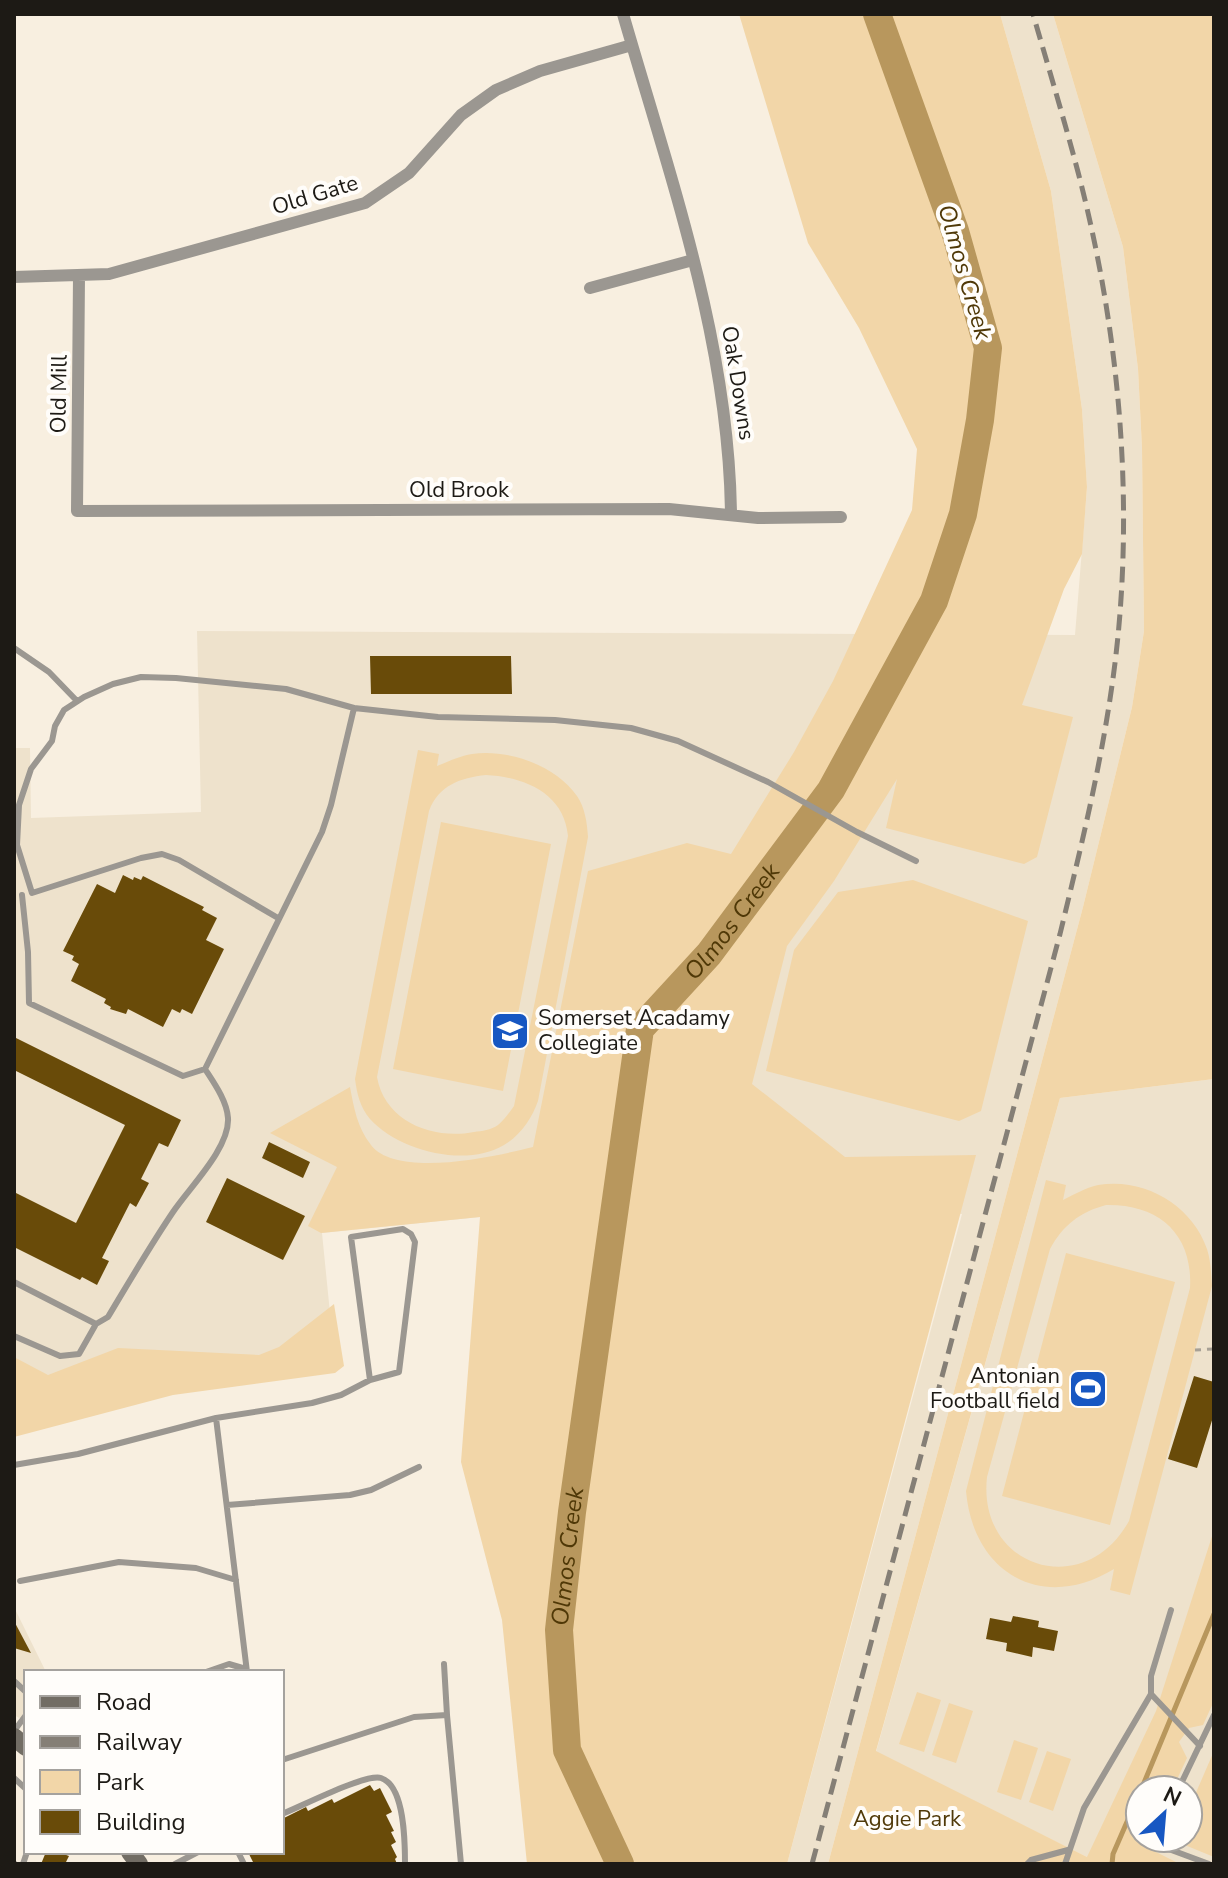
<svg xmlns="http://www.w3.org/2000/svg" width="1228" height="1878" font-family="'Nunito Sans',sans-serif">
<rect width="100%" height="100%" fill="#f8efe0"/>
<path fill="#eee2cc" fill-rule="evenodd" d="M1000,14H1053L1123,247L1138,369L1142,448L1144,631L1132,707L1083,907L828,1864H787L962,1214L480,1217L322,1233L334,1353L65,1389L14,1366V748H30L31,818L201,812L197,631L1075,635L1087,488L1082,409L1051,191Z
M1214,1079V1864H1101L876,1752L1060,1098ZM1140,1790H1188V1838H1140Z
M14,1607L46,1672H26V1722L14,1715Z"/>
<path fill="#f2d6a8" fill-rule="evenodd" d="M739,14H1000L1051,191L1082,409L1087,487L1082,554L1064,589L1022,705L1073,717L1037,857L1024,864L886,828L897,779L834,881L787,946L752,1084L845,1157L976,1155L787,1864H527L502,1620L461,1462L480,1217L321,1233L308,1226L337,1167L270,1133L350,1087C354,1108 357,1127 371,1145C397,1179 497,1156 533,1147L588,871L687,843L731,854L794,752L833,681L912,510L917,449L859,328L808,243Z
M1053,14H1214V1079L1060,1098L876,1751L1087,1857L1156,1711L1214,1530V1701L1203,1725L1189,1728L1179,1742L1187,1758L1172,1790H1140V1838H1153L1156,1852L1180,1864H828L1083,907L1132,707L1144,631L1142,448L1138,369L1123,247Z
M418,750L439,754L437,766C448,762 459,756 472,754C509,749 555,765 577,796C585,808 587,822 588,837L538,1101C532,1118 521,1135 504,1145C466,1168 399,1151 370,1119C360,1107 357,1094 355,1079ZM486,775C524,777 564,793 568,836L514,1106C509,1113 504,1120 498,1125C491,1130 482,1131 474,1132C433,1140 385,1122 377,1077L429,811C439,785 460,778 486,775Z
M441,822L551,844L503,1091L393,1069Z
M913,880L1028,921L981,1111L959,1121L766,1071L794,950L838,892Z
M1046,1180L1066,1185L1063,1200C1075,1194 1085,1188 1098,1185C1144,1177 1192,1205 1207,1249C1211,1261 1211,1274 1212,1286L1130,1595L1110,1590L1114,1569C1042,1613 973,1573 966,1491ZM1106,1205C1159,1204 1193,1234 1190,1288L1129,1521C1084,1602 977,1568 987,1477L1050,1249C1063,1225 1080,1212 1106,1205Z
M1066,1253L1175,1282L1110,1525L1002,1496Z
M334,1304L344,1366L335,1373L173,1395L14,1437V1357L48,1375L118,1348L259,1355L279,1347Z
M917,1692L941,1700L924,1752L899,1744Z
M949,1703L973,1711L956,1763L932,1755Z
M1014,1740L1038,1748L1021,1800L997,1792Z
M1047,1751L1071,1759L1053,1811L1029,1802Z
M1214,1751V1857L1175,1841L1177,1838H1188V1811Z"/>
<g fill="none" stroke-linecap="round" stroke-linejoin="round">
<path stroke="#b8975d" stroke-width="5" d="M1141,1790L1214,1614
M1112,1864L1113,1854L1140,1792"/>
<path stroke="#b8975d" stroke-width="28" id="s1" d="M620,1864L567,1750L559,1630L572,1512L640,1029L709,954L831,790L934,601L963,514L980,420L988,348L955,231L877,14"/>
</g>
<path fill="#694b09" d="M370,656H511L512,694H371Z
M123,875L133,880L134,877L141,880L143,876L204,907L202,910L217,918L206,940L224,949L192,1014L182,1009L180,1013L172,1009L163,1027L128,1009L126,1014L110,1009L111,1007L104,1003L106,999L71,981L79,964L72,960L74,956L63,951L97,884L115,893Z
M14,1037L181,1120L168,1147L159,1143L141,1179L149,1183L136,1207L130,1203L102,1258L109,1261L97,1285L82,1277L80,1280L14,1247V1192L76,1223L125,1125L14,1070Z
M269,1142L310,1162L303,1178L262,1158Z
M227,1178L305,1216L283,1260L206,1222Z
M1194,1376L1214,1382V1414L1197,1468L1168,1459Z
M1013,1616L1039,1621L1038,1627L1058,1631L1054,1651L1033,1647L1032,1657L1006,1651L1007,1643L986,1639L990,1618L1011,1622Z
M14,1621L31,1653L14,1648Z
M370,1785L374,1791L380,1788L392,1812L386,1815L394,1831L391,1832L396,1842L391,1845L397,1857L395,1859L397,1864H254L248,1852H282V1819L306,1807L308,1811L332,1799L334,1803Z
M46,1852H58L69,1856L65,1864H41Z"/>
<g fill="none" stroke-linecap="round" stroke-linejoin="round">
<path stroke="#a7a095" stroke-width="3" stroke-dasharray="6 6" stroke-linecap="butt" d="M1195,1350L1214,1349"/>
<path stroke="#9b9791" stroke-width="6" d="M14,648L49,672L77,701
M22,895L28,952L29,1003L183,1076L205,1069
M278,918L179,860L162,854L141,858L32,893L17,845L19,805L31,769L52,741L55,726L64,710L84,697L113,684L141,677L176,678L286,689L354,708
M14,1282L96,1324L108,1317C129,1282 150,1246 173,1212C189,1188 230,1148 228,1118C227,1101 214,1083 205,1069L322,832L331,805L354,708L438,717L555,720L631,728L678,741L768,782L857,832L916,861
M14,1336L60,1356L79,1354L96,1324
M216,1418L312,1403L341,1395L370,1380L351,1237L403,1229L411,1234L415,1242L399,1372L370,1380
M14,1465L78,1454L216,1418L247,1672
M227,1505L350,1495L371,1490L419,1467
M20,1581L119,1562L196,1568L236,1580
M1171,1610L1151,1676V1694L1200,1746
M444,1664L447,1715
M206,1672L229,1664L246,1669
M14,1681L26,1692
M14,1731L26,1715
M282,1760L414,1717L447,1715L461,1864
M14,1778L26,1789
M1178,1790L1214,1715
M282,1814C300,1807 366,1773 381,1778C405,1786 405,1843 405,1864
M1160,1838L1166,1848L1209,1864
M238,1852L244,1864
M14,1863L15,1864
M23,1864L27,1852
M175,1864L198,1852
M1027,1864L1031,1860L1068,1850
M1065,1864L1084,1808L1151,1694"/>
<path stroke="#9b9791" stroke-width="12" d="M623,14C670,177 729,342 731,514
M79,276L77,511L669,509L758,518L841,517
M14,277L109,274L365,203L409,173L461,115L496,90L540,71L632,45
M590,288L693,260"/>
<path stroke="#726d64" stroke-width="18" d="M14,1737L26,1747
M130,1852L139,1864"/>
<path stroke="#857f76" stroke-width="5" stroke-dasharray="16 8" stroke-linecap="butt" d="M812,1864L1060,934C1084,835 1108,737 1118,636C1133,482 1117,321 1078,172C1064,119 1048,66 1033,14"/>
</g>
<defs>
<symbol id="school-square" viewBox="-11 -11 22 22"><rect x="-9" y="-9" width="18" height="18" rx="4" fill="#1757c2" stroke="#fffdfa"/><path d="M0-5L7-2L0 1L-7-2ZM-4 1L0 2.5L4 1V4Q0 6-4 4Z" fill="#fff"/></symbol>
<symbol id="stadium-square" viewBox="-11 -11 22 22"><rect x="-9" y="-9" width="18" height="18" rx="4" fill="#1757c2" stroke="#fffdfa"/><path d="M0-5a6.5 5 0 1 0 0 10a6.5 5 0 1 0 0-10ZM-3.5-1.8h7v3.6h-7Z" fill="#fff"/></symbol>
</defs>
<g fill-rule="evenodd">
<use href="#school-square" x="488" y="1009" width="44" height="44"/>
<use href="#stadium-square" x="1066" y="1367" width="44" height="44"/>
</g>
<g text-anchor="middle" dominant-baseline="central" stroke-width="8" stroke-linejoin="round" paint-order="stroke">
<g font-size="22" fill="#1d1a15" stroke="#fffdfa">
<text transform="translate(315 195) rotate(-17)">Old Gate</text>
<text transform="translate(738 383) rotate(81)">Oak Downs</text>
<text transform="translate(59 394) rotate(-89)">Old Mill</text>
<text x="459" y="490">Old Brook</text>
</g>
<g font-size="22" fill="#1d1a15" stroke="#fffdfa" text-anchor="start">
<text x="538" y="1018">Somerset Acadamy<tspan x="538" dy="25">Collegiate</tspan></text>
<text x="1060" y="1376" text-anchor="end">Antonian<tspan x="1060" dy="25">Football field</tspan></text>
</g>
<g font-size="22" fill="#503908" stroke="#fffdfa">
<text x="907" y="1819">Aggie Park</text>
</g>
<g font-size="24" font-style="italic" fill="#4f3807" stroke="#fffdfa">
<text transform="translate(965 272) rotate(74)">Olmos Creek</text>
<text stroke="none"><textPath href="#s1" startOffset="994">Olmos Creek</textPath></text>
<text stroke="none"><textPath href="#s1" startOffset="320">Olmos Creek</textPath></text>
</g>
</g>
<rect width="1228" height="1878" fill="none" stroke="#1d1a15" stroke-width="32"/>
<rect x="24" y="1670" width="260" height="184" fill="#fffdfa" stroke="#a5a29e" stroke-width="2"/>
<rect x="40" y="1696" width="40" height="12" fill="#726d64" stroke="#a5a29e" stroke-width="2"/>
<text x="96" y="1710" font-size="24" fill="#1d1a15">Road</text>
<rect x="40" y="1736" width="40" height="12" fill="#857f76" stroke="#a5a29e" stroke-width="2"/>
<text x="96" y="1750" font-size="24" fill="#1d1a15">Railway</text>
<rect x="40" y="1770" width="40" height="24" fill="#f2d6a8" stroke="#a5a29e" stroke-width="2"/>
<text x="96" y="1790" font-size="24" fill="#1d1a15">Park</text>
<rect x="40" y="1810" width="40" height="24" fill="#694b09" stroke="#a5a29e" stroke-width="2"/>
<text x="96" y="1830" font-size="24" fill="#1d1a15">Building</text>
<g transform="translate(1164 1814) rotate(26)"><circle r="38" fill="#fffdfa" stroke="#a5a29e" stroke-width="2"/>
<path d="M0-6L14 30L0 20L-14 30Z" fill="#1757c2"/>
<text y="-12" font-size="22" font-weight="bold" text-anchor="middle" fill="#1d1a15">N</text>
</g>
</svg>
